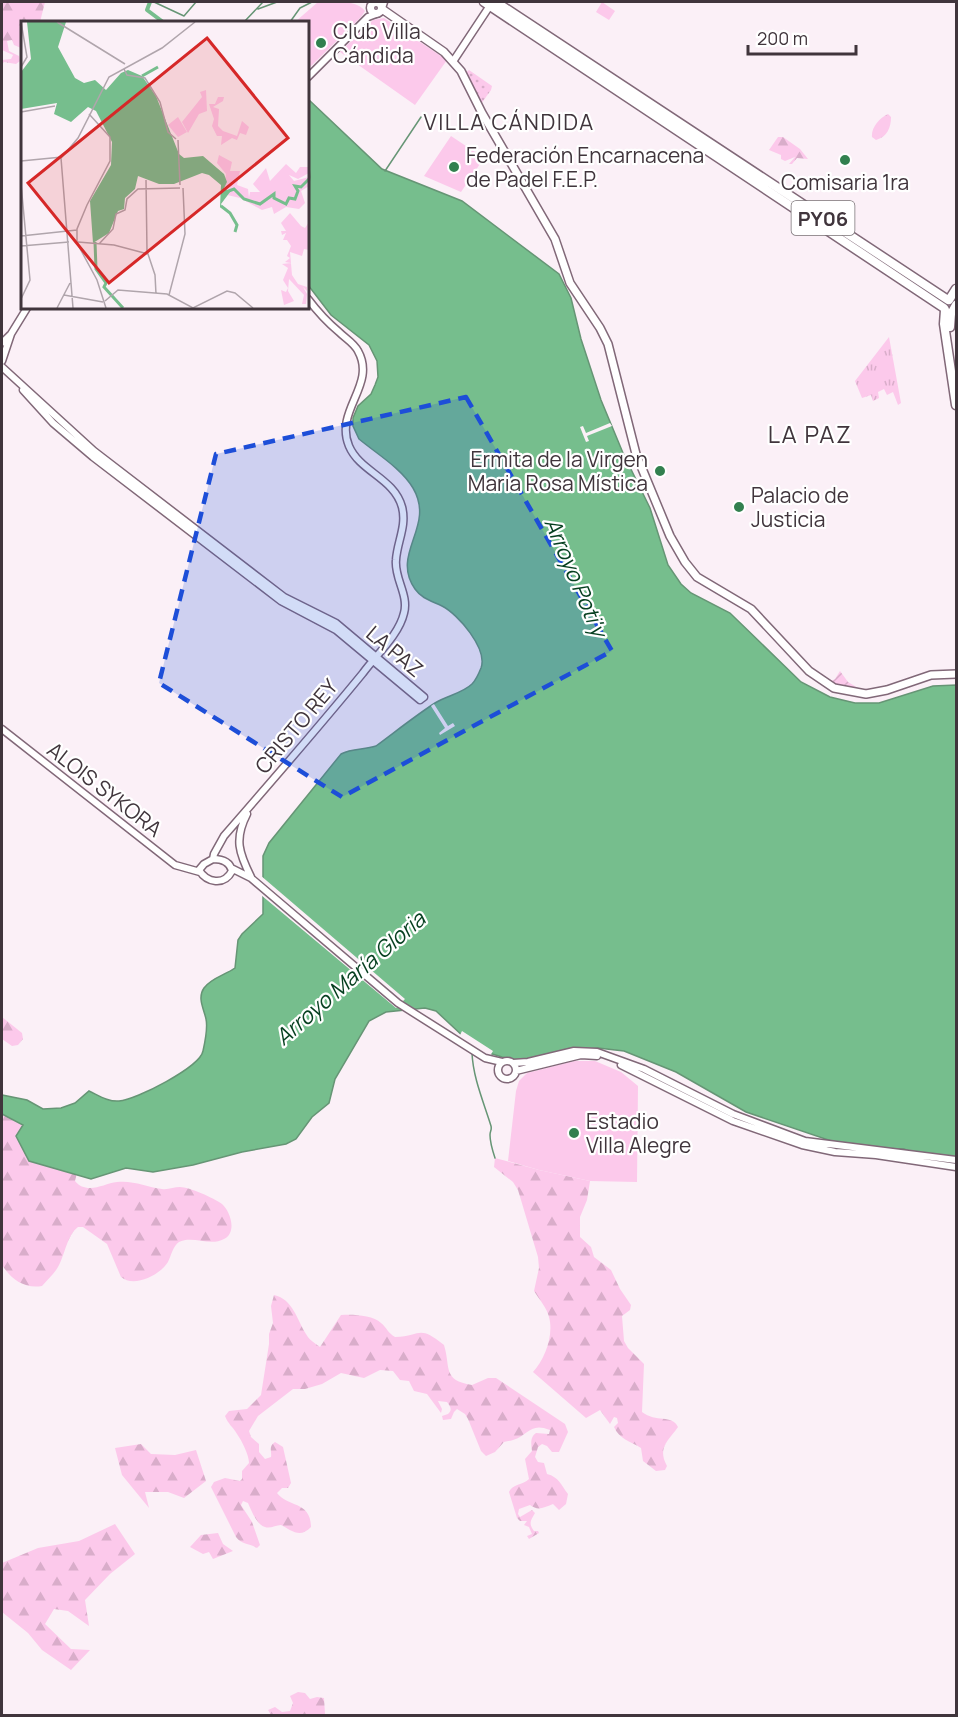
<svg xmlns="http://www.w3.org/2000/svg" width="958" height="1717" font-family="Manrope,sans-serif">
<defs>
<pattern id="grass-tufts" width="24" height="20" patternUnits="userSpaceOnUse" patternTransform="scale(1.5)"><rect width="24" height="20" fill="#fcc9eb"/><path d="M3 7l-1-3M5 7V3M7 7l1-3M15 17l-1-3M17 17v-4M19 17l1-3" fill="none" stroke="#d9adca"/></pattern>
<pattern id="forest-firs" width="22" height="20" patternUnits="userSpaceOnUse" patternTransform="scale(1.5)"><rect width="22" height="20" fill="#fcc9eb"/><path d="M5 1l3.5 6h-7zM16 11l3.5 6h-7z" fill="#d9adca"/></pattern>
<pattern id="park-dots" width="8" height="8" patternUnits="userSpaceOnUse" patternTransform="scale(1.5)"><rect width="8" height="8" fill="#fcc9eb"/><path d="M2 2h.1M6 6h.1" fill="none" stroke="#d9adca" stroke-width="1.8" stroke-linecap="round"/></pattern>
<pattern id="garden-furrows" width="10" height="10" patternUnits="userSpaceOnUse" patternTransform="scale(1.5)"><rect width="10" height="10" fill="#fcc9eb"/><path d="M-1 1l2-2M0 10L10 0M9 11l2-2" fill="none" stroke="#d9adca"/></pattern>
</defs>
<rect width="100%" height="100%" fill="#fbf0f7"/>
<path fill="url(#grass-tufts)" d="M889,337L901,403L898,405L893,392L887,395L884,389L878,392L879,398L873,401L871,395L862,398L855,381Z"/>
<path fill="url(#forest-firs)" d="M2,2H45L40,22H22V55L21,48L14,45L12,40L7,41L9,51L19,56L20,61L16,64L4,62L2,65V60L11,59L13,55L2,50Z
M888,114L891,117C891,128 887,137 876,140L872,137C871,128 879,118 888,114Z
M778,137H783L800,149L808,159L797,158L792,164H789L795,157L785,161L781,159V155L769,150Z
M2,1017L22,1033L23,1039L18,1045L12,1046L2,1039Z
M2,1109L7,1111L78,1169L75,1181C79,1186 84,1188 90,1188C99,1188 108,1183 117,1182C133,1180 147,1187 162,1189C168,1190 174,1187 180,1187C189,1187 214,1198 222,1204C231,1212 237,1233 224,1239C210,1247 193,1235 179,1242C173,1246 171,1256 168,1262C160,1275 134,1288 121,1277L107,1244L83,1227H78C67,1235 65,1255 58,1267C54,1274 47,1280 42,1286C24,1289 11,1279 2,1265Z
M495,1158L539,1170L590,1181L587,1200L580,1217V1237L591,1247L594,1257L611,1270L620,1289L631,1305L630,1310L622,1316L624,1341L628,1348L644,1364L642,1412C656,1423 672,1414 678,1427C668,1441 657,1448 667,1466L665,1470L656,1471L643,1461L641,1448C630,1441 619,1439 614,1427L618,1423L617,1418L614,1417L610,1424L600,1410L586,1418L533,1372C545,1359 554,1335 549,1317C547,1308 539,1299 534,1291L539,1268L538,1257L518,1190L513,1182L494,1167Z
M274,1295C293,1299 297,1320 306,1334C309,1340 315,1343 320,1347L341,1315C352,1314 373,1315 381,1323C387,1328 388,1333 395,1337C422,1336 418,1324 444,1345C451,1368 442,1380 472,1385L488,1378H496L565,1424L568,1432L559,1452H552L547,1446L542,1444L538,1447L535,1457L538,1462L544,1463L547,1474C559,1477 561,1485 568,1494L566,1504L559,1510L553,1504C543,1508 538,1511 530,1505L519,1509L518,1514L520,1517L532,1510L535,1513C531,1520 528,1523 534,1531H538L539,1533L529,1539L527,1536L532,1534L529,1527L524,1525L527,1521H520L517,1518L509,1492C512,1484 523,1485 529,1479L525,1459L532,1451C531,1444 530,1437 536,1433L549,1434L550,1430C530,1422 529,1435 513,1440C510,1441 507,1441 504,1442L495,1452L486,1456L481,1451L468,1419L465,1414L457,1409L454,1412L451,1419L443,1420L442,1416L448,1414C453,1410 450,1406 447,1402L438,1401L442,1409L441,1413L427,1394L414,1391L409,1381L400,1380L393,1371L380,1370L364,1378L341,1373L322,1384L305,1389H293L258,1416L249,1431L251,1437L259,1444V1452L265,1459L271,1457C272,1451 268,1447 275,1442L283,1447L291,1483L288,1488H282L277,1493C287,1507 311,1501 311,1527C300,1539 291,1530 281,1525C276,1525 270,1529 265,1527C257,1525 251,1510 248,1503L243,1501L241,1505L252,1522L260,1545L257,1548C249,1543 242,1545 236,1537L211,1487L214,1482L225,1478L240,1481L242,1479V1471L249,1463C249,1455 242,1441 237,1434C233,1427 228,1424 225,1416L229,1411L247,1409L261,1395L269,1344V1334L273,1323L271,1306Z
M141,1444L151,1454L175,1455L196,1450L206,1481L184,1498L168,1492H145L149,1508L122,1475L115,1448Z
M115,1524L135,1554L110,1574L85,1600L89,1626L68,1611L54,1609L45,1624L71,1649L90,1650L71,1670L42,1650L28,1633L2,1612V1563L38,1548L79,1541Z
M218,1533L223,1544L233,1551L213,1559L209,1552L203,1554L190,1547L201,1535Z
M298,1692L305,1693L310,1699L317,1697L324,1698L325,1714L323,1716L271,1715L268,1710L275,1707L282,1712L290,1711L293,1703L290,1696Z"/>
<path fill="url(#park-dots)" d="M469,70L492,86L491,90L481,104L465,73Z"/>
<path fill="url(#garden-furrows)" d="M840,671L848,682L863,691L828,683L835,679Z"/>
<path fill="#fcc9eb" d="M318,2C332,1 358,0 365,11L361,17L310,67L308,63V22H295Z
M602,2L615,11L609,20L596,12Z
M384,18L447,60L415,105L340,52L373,20Z
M451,136L484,158L461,192L424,176Z
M575,1061H595L621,1072L638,1086L637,1182L590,1181L539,1170L508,1161L516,1091L519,1081L527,1073Z"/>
<path fill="#76be8d" stroke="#669575" stroke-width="1.5" d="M308,99L382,169L462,201L559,274L571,298L581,339L601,400L623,453L650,508L668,565L681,584L691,593L730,613L801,682L830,697L855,703H879L933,686L956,685V1169L904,1149L852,1148L746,1112L676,1072L624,1051L598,1048L582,1050L552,1059L514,1060L502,1057L489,1053L466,1039L436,1011L425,1008L386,1012L369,1021L335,1079L329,1103L312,1117L296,1139L286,1144L242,1152L193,1165L153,1172L126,1168L91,1179L29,1161L16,1136L23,1125L2,1114V1095L27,1100L43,1109L61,1108L75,1103L89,1091C98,1095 108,1102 119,1101C136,1100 200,1067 203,1051C205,1042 208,1028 206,1019C204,1009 197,998 204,988C211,978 225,975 235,968L238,940L242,934L263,914V856L269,843L341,754C352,748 364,750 376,746C395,732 415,716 435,703C446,696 463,693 472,684C476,680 479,673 481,668C488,649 458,614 442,606C432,601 422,599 415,589C390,553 436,527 413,488C401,468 377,454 359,439L353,426V418L358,406L371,394L375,385L378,377L377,361L369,345L331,315L308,285V189L310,177L308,158Z"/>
<path fill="#fbf0f7" d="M610,423L612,426L587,436L589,441L586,442L580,427L583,426L586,433Z
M434,704L448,726L453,723L455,726L440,735L439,733L445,728L431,706Z
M260,875L405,999L396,1008L261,895Z
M462,1031L493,1051L490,1056L464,1042L459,1037Z"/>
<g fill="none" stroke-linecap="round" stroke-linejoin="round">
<path stroke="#669575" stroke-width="1.5" d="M154,2L184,16L196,2
M258,9L277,2
M244,22L263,2
M290,22L300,8L312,2
M385,171L421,117
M472,1053C473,1078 484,1103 491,1126C492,1130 490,1131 490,1135C490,1141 493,1152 495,1158"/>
<path stroke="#76be8d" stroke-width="4" d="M150,2L147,10L163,22"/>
<defs>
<path id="secondary" d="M382,8L384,2
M454,60L491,4
M308,77L368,17L376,14
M2,343L10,335
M2,361L11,334L27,308
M2,367L94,451L284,597L336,623L424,697L420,700
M23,390L53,423L93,457L281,601L336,630L420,700
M2,729L175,865L200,872
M247,814C234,839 239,853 251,877
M213,859L214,854L224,836C271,782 318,728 363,673C376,655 399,635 404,613C409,595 394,578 396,560C397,542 407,526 402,507C394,478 360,472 349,446C334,410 377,385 358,351C354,343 345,338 339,332C327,322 317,311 308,299
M213,859C222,859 230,862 232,871C224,886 207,883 199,870L204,864Z
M231,868L251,878L398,1003L485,1058L502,1062
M498 1070a9 9 0 1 1 18 0a9 9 0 1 1-18 0Z
M513,1063L528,1062L574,1051L597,1052L644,1069L733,1114L805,1141L956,1160
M621,1065L733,1121L802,1145L835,1152L876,1155L956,1167
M516,1071L581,1055L597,1056"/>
<path id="primary" d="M370.5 8a5.5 5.5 0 1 1 11 0a5.5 5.5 0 1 1-11 0Z
M382,9L444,52L461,71L482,113L555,239L570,283L600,328L608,344L636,454L670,536L685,562L697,577L751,609L809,671L834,688L866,694L887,690L931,675L956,674"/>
<path id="highway" d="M484,2L944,308
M496,2L948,300
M949,300L956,289
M945,310L944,324L956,405
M950,327L951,314L956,305"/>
</defs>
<use href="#secondary" stroke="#816878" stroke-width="9"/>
<use href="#primary" stroke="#816878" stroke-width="10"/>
<use href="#highway" stroke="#816878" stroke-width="11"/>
<use href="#secondary" stroke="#fff" stroke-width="6"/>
<use href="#primary" stroke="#fff" stroke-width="7"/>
<use href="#highway" stroke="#fff" stroke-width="8"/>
</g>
<path fill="#1d4ed8" fill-opacity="0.2" stroke="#1d4ed8" stroke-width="4.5" stroke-dasharray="12 8" stroke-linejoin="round" d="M466,397L612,651L342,797L159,683L216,454Z"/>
<g fill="#32804f" stroke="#fff" stroke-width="2">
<circle cx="321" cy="43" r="6"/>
<circle cx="845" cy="160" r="6"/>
<circle cx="454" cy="167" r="6"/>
<circle cx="660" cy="471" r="6"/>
<circle cx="739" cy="507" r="6"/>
<circle cx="574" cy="1133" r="6"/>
</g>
<g text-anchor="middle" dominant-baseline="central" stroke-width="4.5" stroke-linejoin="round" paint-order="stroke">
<rect fill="#fff" stroke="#797276" stroke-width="1.5" x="791.5" y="201" width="63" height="34" rx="4.5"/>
<g font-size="20" font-weight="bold" fill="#40353c">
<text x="823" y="218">PY06</text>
</g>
<g font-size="21" fill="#40353c" stroke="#fff" text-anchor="start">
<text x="333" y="31">Club Villa<tspan x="333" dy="24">Cándida</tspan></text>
<text x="466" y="155">Federación Encarnacena<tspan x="466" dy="24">de Padel F.E.P.</tspan></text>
<text x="845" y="182" text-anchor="middle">Comisaria 1ra</text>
<text x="648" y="459" text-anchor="end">Ermita de la Virgen<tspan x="648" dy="24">Maria Rosa Mística</tspan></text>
<text x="751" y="495">Palacio de<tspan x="751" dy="24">Justicia</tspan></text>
<text x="586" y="1121">Estadio<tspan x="586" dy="24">Villa Alegre</tspan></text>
</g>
<g font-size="21" fill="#40353c" stroke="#fff">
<text transform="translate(395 651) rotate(40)">LA PAZ</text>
<text transform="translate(296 726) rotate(-50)">CRISTO REY</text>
<text transform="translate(105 789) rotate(38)">ALOIS SYKORA</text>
</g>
<g font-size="22" letter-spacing="1.5" fill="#40353c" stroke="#fff">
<text x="509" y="122">VILLA CÁNDIDA</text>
</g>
<g font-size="22" font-style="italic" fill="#053f1f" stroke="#fff">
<text transform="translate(576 577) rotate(67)">Arroyo Poti'y</text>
<text transform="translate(350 978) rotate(-41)">Arroyo María Gloria</text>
</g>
<g font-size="24" letter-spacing="1.5" fill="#40353c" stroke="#fff">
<text x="810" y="433">LA PAZ</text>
</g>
</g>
<g transform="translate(21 21)">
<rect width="288" height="288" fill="#fbf0f7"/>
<path d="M185,69L186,90L178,93L167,112L161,101L181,76L179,71ZM197,76H203L202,80L192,86L198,88L197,105L202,110L216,115L221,100L228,106L225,114L219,112L216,119L211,117L200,124L201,115H196L191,105L193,98L188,83H194ZM198,134L211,141L209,150H219L216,164L227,168L228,177L229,171H239L232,163L245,147L249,160L265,143L275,152L279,146H288V152L277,158L268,154L273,160L288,156V165L280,170L284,182L278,188L265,186L253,193L251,186L241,189L219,177L202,173L205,153L196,142ZM269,192L280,205L284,207L288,201V229L283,228L281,235L269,231L271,254L277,263L286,266V270L282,266L286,273L285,283H281L283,274L268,258L267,270L273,280L263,284L260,269L265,271L267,267L262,259L267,247L261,243L270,242L264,241L269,237L266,235L270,225L266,219H262L265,212L261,214L260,210H265L260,202Z" fill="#fcc9eb"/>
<path d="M157,96L166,111L157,116L147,104Z" fill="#fcc9eb"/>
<path d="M6,1H45L37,26L54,57L63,62L74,59L85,69L100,52L107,49L121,55L135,75L158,133L163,137L182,135L203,153L206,161L203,167L209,171L200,183L202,188L199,186L200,164L188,154L181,152L153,163H138L117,155L114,168L104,177L103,188L97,190L88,212L72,222L69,180L90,144L91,121L75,90L67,86L50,101L33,93L36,82L0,88V51L10,38Z" fill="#76be8d"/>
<path fill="none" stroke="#76be8d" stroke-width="3" d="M121,55L137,46M205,171L213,168L223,178L239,183L253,173V177L265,183L268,177L274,178L277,170L274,165L280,166L288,158M200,185L209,192L216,204L214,211M74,221L75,248L85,262L83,266L102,287"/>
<path fill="none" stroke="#b0a5ac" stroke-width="1.5" d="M36,1L104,43M0,46L6,36L0,1M103,48L106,54L124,57L139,81L147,111L155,118M0,91L34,85M157,119L159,164M40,137L52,287M0,140L41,136L57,117L88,56L141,27L174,1M125,159L126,230L134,254L135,273M0,163L9,259L0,278M0,215L56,209M56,221V208L66,184L89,140V116L68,93M57,221L93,224L127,233M56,222L76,259L85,287M78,223L92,208L95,193L104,189L106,178L117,168L159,167M0,225L48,221M43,274L82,281M148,274L164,213L162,167M84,280L97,269L146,273L172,287L206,270L214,272L232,287M36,287L49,262"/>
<path fill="#d62828" fill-opacity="0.15" stroke="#d62828" stroke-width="3" d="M186,17L267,117L88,262L7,162Z"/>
<rect width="288" height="288" fill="none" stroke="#40353c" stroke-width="3"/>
</g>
<rect width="958" height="1717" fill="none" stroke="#40353c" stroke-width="6"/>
<path d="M748 45v9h108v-9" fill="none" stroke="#40353c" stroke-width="3"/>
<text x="757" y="45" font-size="18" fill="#40353c" stroke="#ffffff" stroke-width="4.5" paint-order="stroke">200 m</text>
</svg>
